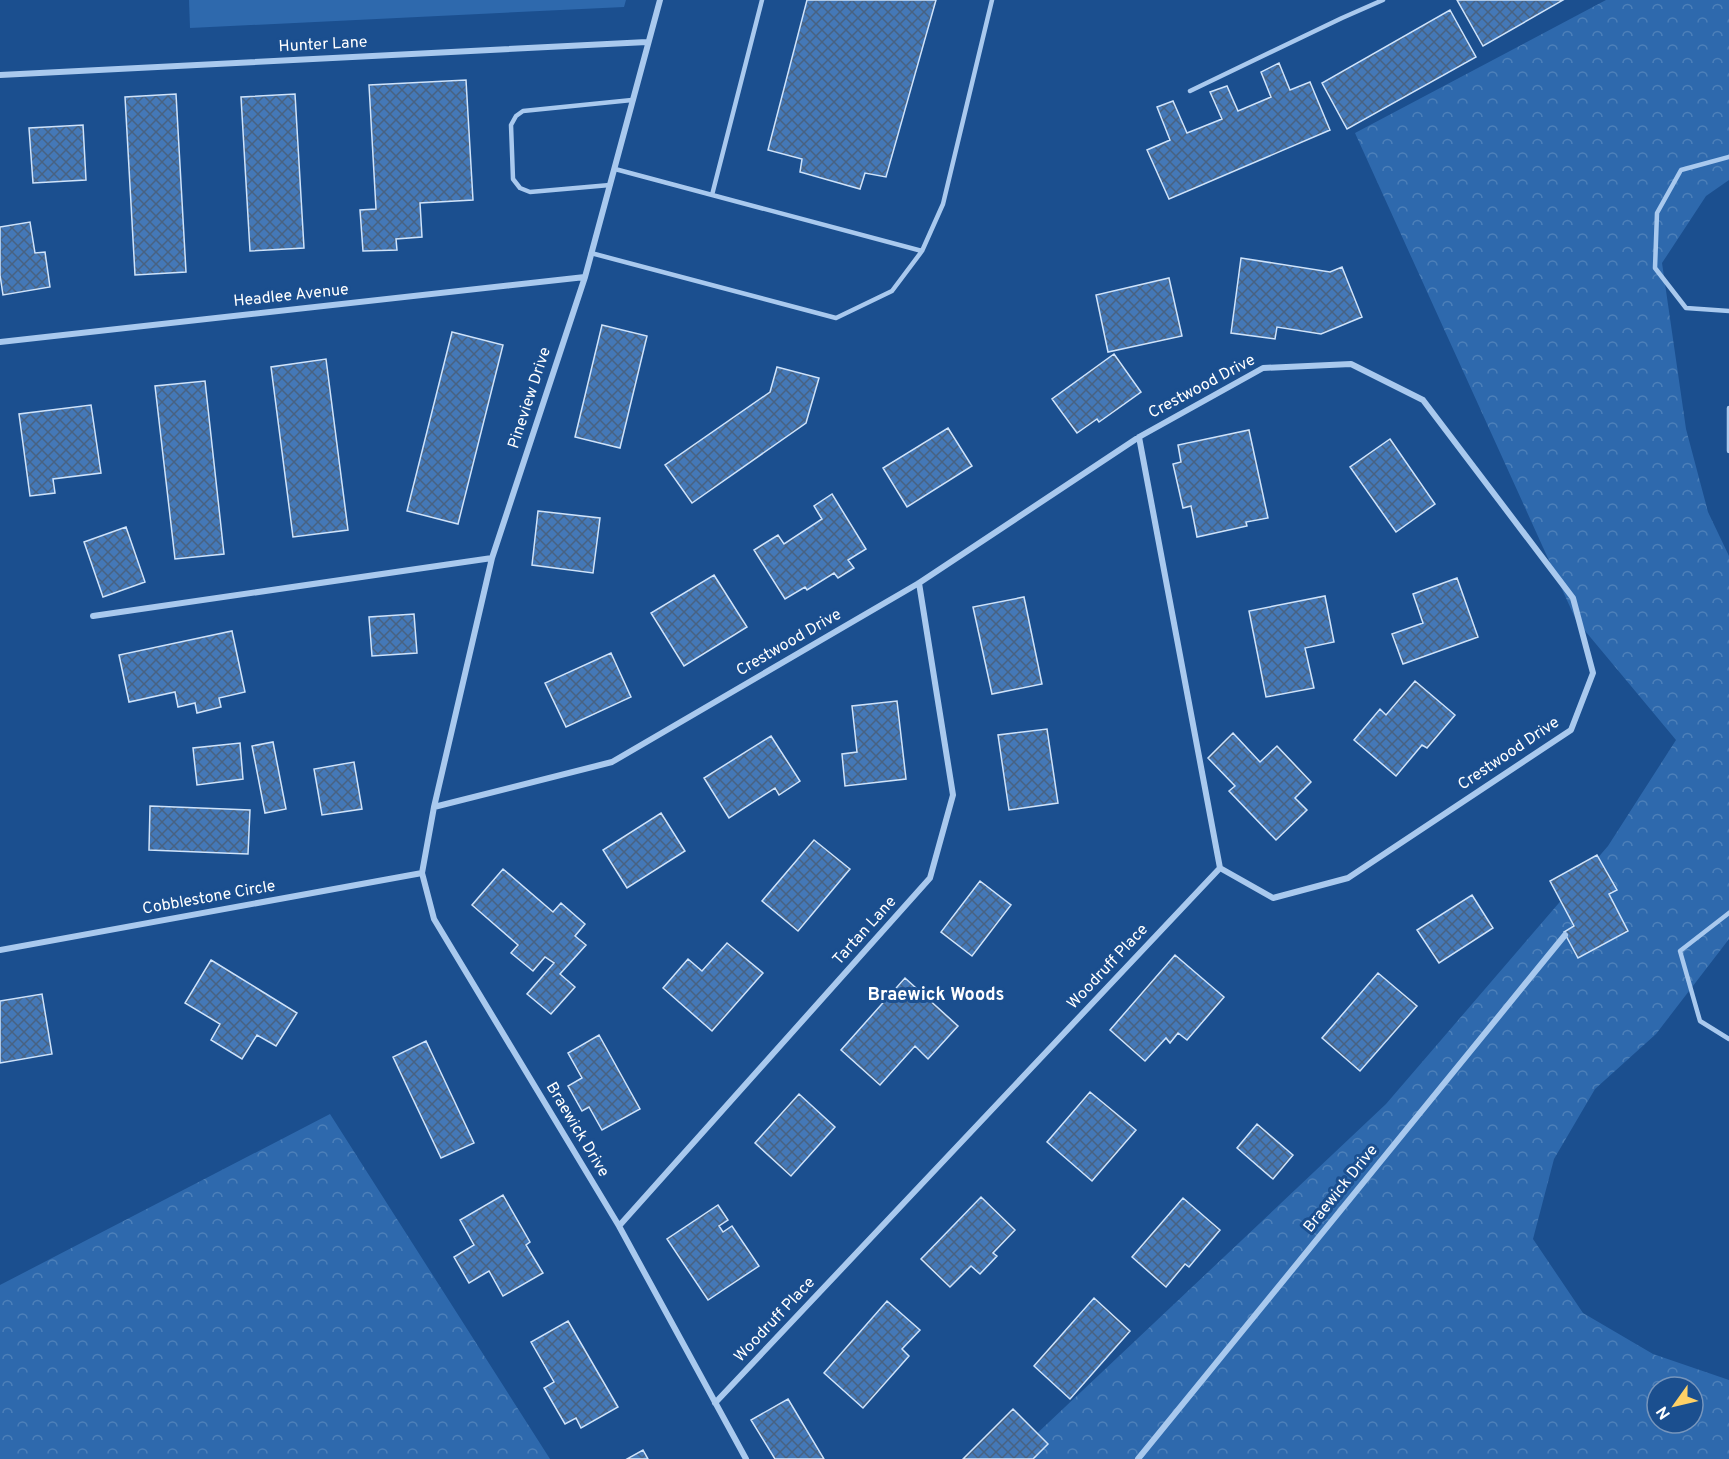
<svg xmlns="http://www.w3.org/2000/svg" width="1729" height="1459" font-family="Overpass,sans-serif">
<defs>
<pattern id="forest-crowns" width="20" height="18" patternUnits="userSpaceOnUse" patternTransform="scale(1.5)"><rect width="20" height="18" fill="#2e69ad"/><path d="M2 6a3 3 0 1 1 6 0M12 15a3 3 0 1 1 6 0" fill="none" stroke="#4d80b9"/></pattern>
<pattern id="building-cross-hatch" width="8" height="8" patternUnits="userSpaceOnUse" patternTransform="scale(1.5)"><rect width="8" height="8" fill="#4478b7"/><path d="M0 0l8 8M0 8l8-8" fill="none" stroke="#486282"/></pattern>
</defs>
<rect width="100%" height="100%" fill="#1b4f8f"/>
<path fill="#2e69ad" d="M189,0H626L624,7L190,28Z"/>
<path fill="url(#forest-crowns)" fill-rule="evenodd" d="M1606,0H1729V180L1706,196L1662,263L1686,429L1708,512L1729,556V939L1656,1034L1595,1089L1554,1159L1533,1239L1583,1313L1653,1354L1729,1380V1459H1010L1386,1104L1608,846L1676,740L1576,620L1355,133ZM1657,1387H1693V1423H1657Z
M330,1114L550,1459H0V1285Z"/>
<path fill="url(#building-cross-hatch)" stroke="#cfe3fa" stroke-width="1.5" d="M807,0H936L886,177L865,173L860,189L800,172L802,159L768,150Z
M1457,0H1563L1483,46Z
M1450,10L1476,57L1347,129L1322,83Z
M1279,63L1290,90L1310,82L1330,130L1169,199L1147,150L1170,140L1157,107L1173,101L1187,133L1222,119L1210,92L1227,86L1238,111L1271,97L1261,72Z
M466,80L473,200L420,203L422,237L396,239L397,250L363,251L360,210L376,209L369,85Z
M176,94L186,272L135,275L125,97Z
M295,94L304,248L250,251L241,97Z
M83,125L86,180L33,183L29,128Z
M30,222L35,253L45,252L50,287L3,295L0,275V227Z
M1241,258L1330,272L1342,267L1362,317L1321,334L1277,327L1275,339L1231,333Z
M1169,278L1182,336L1108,352L1096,295Z
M602,325L647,336L620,448L575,437Z
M452,332L503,345L458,524L407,511Z
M1114,354L1141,392L1099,422L1097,419L1077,433L1052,399Z
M326,359L348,530L293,537L271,367Z
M777,367L819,378L806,423L692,503L665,465L770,392Z
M205,381L224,554L175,559L155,386Z
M91,405L101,473L53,479L55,493L30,496L19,414Z
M948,428L972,466L907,507L883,468Z
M1249,430L1268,518L1246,522L1247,526L1197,537L1191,506L1183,508L1173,464L1181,462L1178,445Z
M1390,439L1435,504L1396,532L1350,467Z
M832,494L866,549L848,560L854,568L838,578L834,573L807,590L805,587L785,599L754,550L778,535L784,544L822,519L814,506Z
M538,511L600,518L593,573L532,565Z
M126,527L145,582L103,597L84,542Z
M714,575L747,627L684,666L651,613Z
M1457,578L1478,637L1403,664L1392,634L1423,623L1413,594Z
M1325,596L1334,642L1305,648L1314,688L1266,697L1249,611Z
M1024,597L1042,684L992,694L973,607Z
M414,614L417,653L372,656L369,617Z
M232,631L245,692L219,698L221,707L197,713L195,703L178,707L175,692L129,702L119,655Z
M611,653L631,697L566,727L545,683Z
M1415,681L1455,715L1427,748L1422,745L1396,776L1354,740L1380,709L1386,715Z
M897,701L906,779L845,786L842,754L857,752L852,706Z
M1047,729L1058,803L1009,810L998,735Z
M1233,733L1260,762L1277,746L1311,782L1295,798L1307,810L1276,840L1229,791L1235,786L1208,758Z
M771,736L800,781L779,795L775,788L729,818L704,778Z
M273,742L286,809L265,813L252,746Z
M240,743L243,779L197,785L193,748Z
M354,762L362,809L322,815L314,769Z
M150,806L250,810L248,854L149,850Z
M661,813L685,851L627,888L603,850Z
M814,840L850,869L798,931L762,901Z
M1597,855L1617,890L1609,894L1628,931L1578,958L1564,932L1574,926L1550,881Z
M503,869L553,912L561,903L585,924L575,936L586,945L560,974L575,987L551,1014L527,994L554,963L545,957L533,971L511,953L518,945L472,905Z
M980,881L1011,905L972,956L941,932Z
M1472,895L1493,928L1439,963L1417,930Z
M727,943L763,973L712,1031L663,988L688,959L702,971Z
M1175,955L1224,997L1187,1040L1178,1033L1170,1043L1166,1038L1145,1061L1110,1030Z
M211,960L297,1013L276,1046L257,1035L242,1059L211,1040L220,1024L185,1003Z
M1378,973L1417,1006L1360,1071L1322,1038Z
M905,978L958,1026L928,1059L915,1046L880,1085L841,1050Z
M42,994L52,1054L0,1063V1001Z
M599,1035L640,1109L602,1130L589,1107L582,1111L568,1086L582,1078L568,1053Z
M426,1041L474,1143L441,1158L393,1057Z
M1090,1092L1136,1130L1092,1181L1047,1142Z
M799,1094L835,1127L791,1176L755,1143Z
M1257,1124L1293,1155L1273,1179L1237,1148Z
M503,1195L530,1242L526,1245L543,1273L503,1296L489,1271L469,1283L454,1257L474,1245L460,1220Z
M981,1197L1015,1230L993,1253L997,1256L980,1274L971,1266L950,1287L921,1259Z
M1183,1198L1220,1230L1189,1267L1185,1264L1166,1287L1132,1257Z
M718,1205L728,1220L719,1226L723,1232L732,1226L759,1266L708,1300L667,1239Z
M1094,1298L1130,1331L1070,1399L1034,1366Z
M887,1301L920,1330L902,1349L909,1356L863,1408L824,1373Z
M568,1321L618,1407L581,1428L576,1418L565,1424L544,1388L554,1382L531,1342Z
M788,1399L824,1459H775L751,1420Z
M1013,1409L1048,1444L1033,1459H963Z
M643,1450L648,1459H627Z"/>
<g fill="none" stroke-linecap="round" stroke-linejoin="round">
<path stroke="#a9c9ee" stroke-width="4.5" d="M1190,91L1342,18L1383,0
M1729,157L1681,170L1657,213L1655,268L1686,308L1729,311
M615,169L922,251
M610,185L530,192L520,188L513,179L511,125L516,116L523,111L632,100
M712,195L762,0
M591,253L836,318L892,291L922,251L943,204L992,0
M1729,408V451
M1729,913L1680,951L1700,1021L1729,1039"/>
<path stroke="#a9c9ee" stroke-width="6" d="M660,0L585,277L492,558L434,807L422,873L434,919L619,1226L746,1459
M0,75L647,42
M0,342L585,277
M93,616L492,558
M434,807L612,762L919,583L1139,437L1263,368L1351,364L1423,400L1573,598L1593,673L1571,730L1348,878L1273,898L1220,868
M0,950L422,873
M619,1226L930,878L953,795L919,583
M715,1403L1220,868L1139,437
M1138,1459L1565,935"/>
</g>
<g text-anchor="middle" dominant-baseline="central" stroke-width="6" stroke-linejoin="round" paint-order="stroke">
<g font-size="16" fill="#fff" stroke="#1b4f8f">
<text transform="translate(323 45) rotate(-3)">Hunter Lane</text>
<text transform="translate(291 296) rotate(-6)">Headlee Avenue</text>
<text transform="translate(1202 387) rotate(-28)">Crestwood Drive</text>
<text transform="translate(530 398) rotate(-72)">Pineview Drive</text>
<text transform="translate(789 643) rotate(-30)">Crestwood Drive</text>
<text transform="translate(1509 754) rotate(-34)">Crestwood Drive</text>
<text transform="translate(209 898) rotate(-10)">Cobblestone Circle</text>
<text transform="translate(865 931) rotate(-48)">Tartan Lane</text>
<text transform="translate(1108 967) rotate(-47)">Woodruff Place</text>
<text transform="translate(577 1130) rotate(59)">Braewick Drive</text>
<text transform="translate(1341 1189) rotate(-51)">Braewick Drive</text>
<text transform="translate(775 1320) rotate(-47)">Woodruff Place</text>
</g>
<g font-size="18" font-weight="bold" fill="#fff" stroke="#1b4f8f">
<text x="936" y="995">Braewick Woods</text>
</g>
</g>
<g transform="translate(1675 1405) rotate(236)"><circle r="28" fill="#1b4f8f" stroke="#7695bc" stroke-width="1.5"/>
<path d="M0-4.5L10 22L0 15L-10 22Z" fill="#ffd166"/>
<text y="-9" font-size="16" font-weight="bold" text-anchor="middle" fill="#ffffff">N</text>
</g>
</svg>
